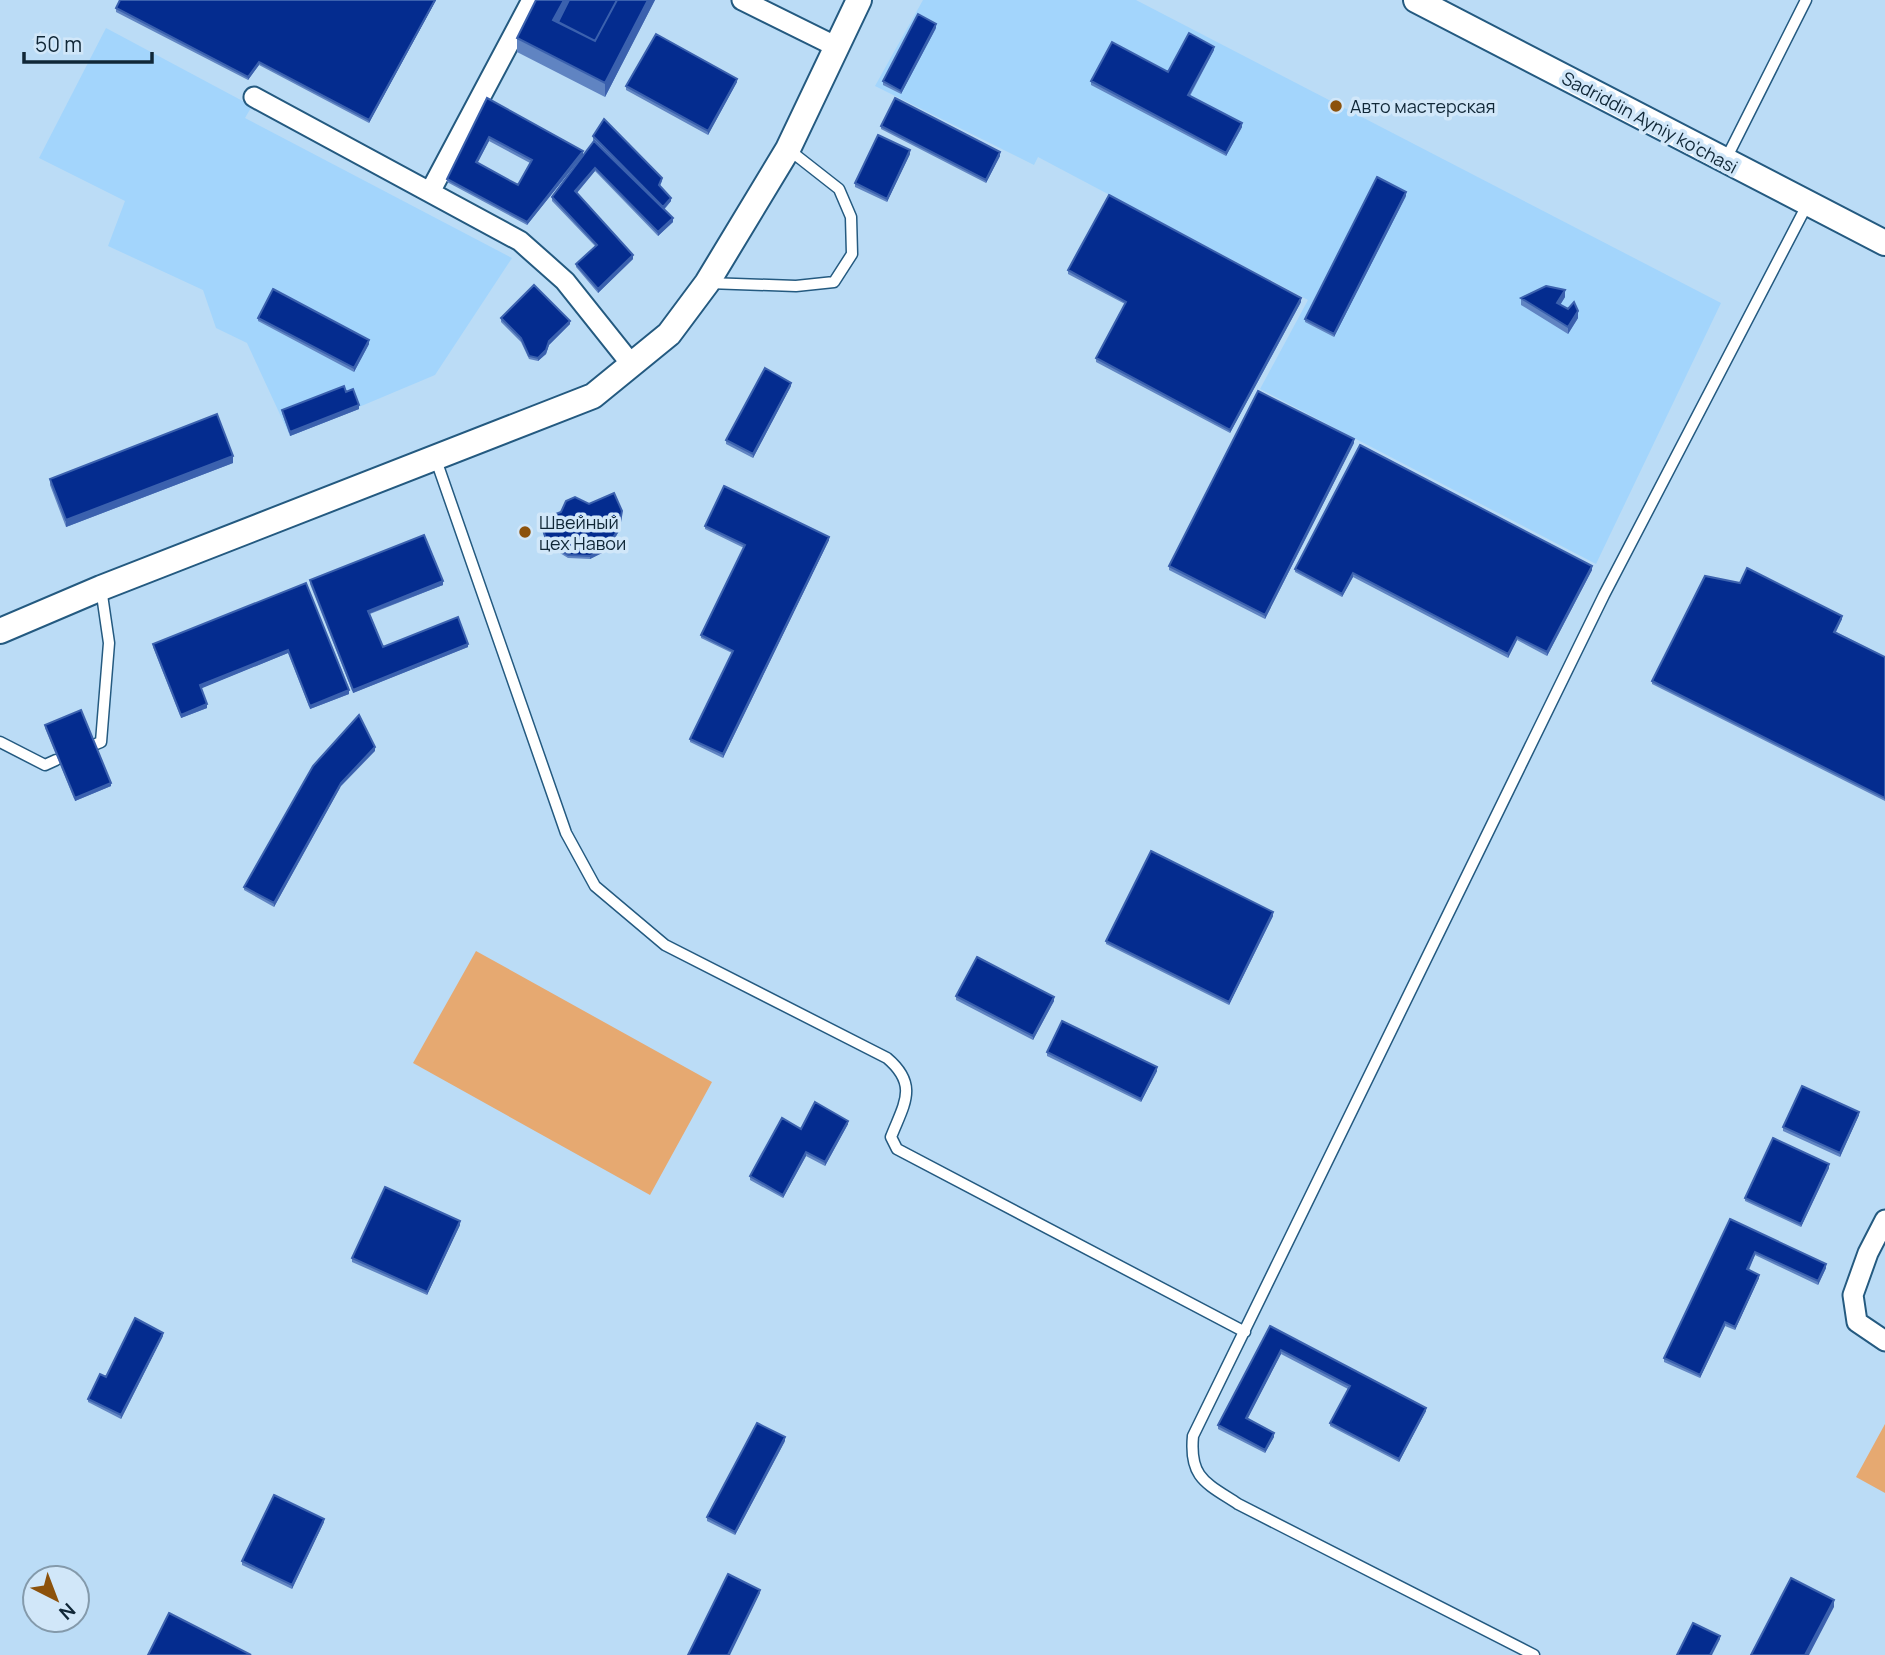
<svg xmlns="http://www.w3.org/2000/svg" width="1885" height="1655" font-family="Manrope,sans-serif">
<rect width="100%" height="100%" fill="#bbdcf6"/>
<path fill="#a3d5fc" d="M923,0H1136L1721,303L1596,564L1260,389L1308,300L1038,157L1034,165L875,86Z
M106,28L252,106L245,118L512,258L435,375L290,436L247,343L216,328L203,290L108,246L125,201L39,158Z"/>
<path fill="#e6a971" d="M476,951L712,1082L650,1195L413,1063Z
M1885,1424V1493L1856,1477Z"/>
<g fill="none" stroke-linecap="round" stroke-linejoin="round">
<defs>
<path id="service" d="M1725,161L1806,0
M708,283L796,286L834,282L852,254L851,217L839,189L788,149
M435,457L566,833L595,886L665,945L887,1058C919,1085 904,1104 891,1137L897,1149L1245,1332
M0,742L45,765L56,760
M96,744L101,742L109,643L101,588
M1534,1655L1238,1504C1206,1483 1189,1478 1193,1436L1604,595L1807,205"/>
<path id="minor" d="M742,0L837,47
M254,97L520,241L565,281L632,365
M430,192L532,0
M1885,1220L1868,1253L1853,1295L1857,1322L1885,1341"/>
<path id="tertiary" d="M1416,0L1885,243
M0,631L101,588L593,396L669,334L707,283L788,149L859,0"/>
</defs>
<use href="#service" stroke="#245a80" stroke-width="13"/>
<use href="#minor" stroke="#245a80" stroke-width="23"/>
<use href="#tertiary" stroke="#245a80" stroke-width="28"/>
<use href="#service" stroke="#fff" stroke-width="10"/>
<use href="#minor" stroke="#fff" stroke-width="19"/>
<use href="#tertiary" stroke="#fff" stroke-width="24"/>
</g>
<path fill="#6084c2" fill-rule="evenodd" d="M120,0H436L369,123L259,65L248,80L116,12V8Z
M536,0H655L605,97L517,52V38Z
M936,28L901,94L883,85V81Z
M1214,50L1190,96L1242,127L1226,156L1091,85V81L1168,72Z
M737,82L708,135L626,90V86Z
M487,98L583,155L527,225L447,182V179ZM489,141L530,163L518,185L477,163Z
M881,126L1000,156L986,183L881,129Z
M593,136L662,181L660,186L671,201L664,210L673,222L658,236L595,171L577,193L633,259L598,293L576,267V264L595,246L552,201V197L609,155L593,140Z
M910,154L887,202L855,187V183Z
M1406,196L1334,337L1305,322V319Z
M1068,270L1301,302L1230,433L1096,362V358L1125,304L1068,274Z
M1565,297L1560,305L1578,318L1568,334L1521,305V298Z
M258,318L369,344L354,372L258,321Z
M501,318L570,324L549,345L546,354L538,361L529,359L521,342L501,322Z
M791,386L753,458L726,444V440Z
M346,392L359,409L290,436L282,413V410Z
M1354,443L1265,619L1169,570V566Z
M233,463L66,527L50,485V479Z
M589,504L622,515L619,531L608,550L590,559L568,558L547,545L540,524V520Z
M705,526L829,540L723,758L690,742V739L732,653L701,638V635L744,548L705,529Z
M1295,569L1592,570L1547,656L1517,640L1508,658L1353,577L1342,597L1295,572Z
M310,580L443,585L370,614L383,647H468L353,693L310,584Z
M306,583L349,694L310,709L288,653L201,688L207,708L181,718L153,647V644Z
M1740,583L1842,619L1836,632L1885,657V801L1652,684V681Z
M45,725L111,786L75,801L45,728Z
M375,751L341,786L274,907L244,890V887Z
M1273,916L1229,1005L1106,944V941Z
M956,996L1054,1001L1033,1040L956,1000Z
M1047,1052L1157,1071L1141,1102L1047,1056Z
M1859,1115L1840,1157L1783,1131V1127Z
M848,1124L825,1166L806,1156L783,1198L750,1180V1176L801,1129Z
M1829,1168L1801,1227L1745,1201V1198Z
M1730,1219L1826,1268L1818,1285L1755,1255L1749,1270L1759,1278L1735,1330L1725,1326L1700,1378L1664,1362V1358Z
M460,1225L427,1295L352,1262V1258Z
M1270,1326L1426,1411L1399,1462L1330,1426V1423L1348,1389L1281,1354L1247,1419L1274,1437L1265,1453L1218,1429V1425Z
M163,1336L121,1419L88,1402V1399L106,1377Z
M785,1441L735,1535L707,1521V1517Z
M324,1522L292,1589L242,1565V1561Z"/>
<path fill="#3b61ae" d="M435,0H436L369,123V120Z
M564,0H571L555,31L553,20Z
M648,0H655L605,97V83Z
M936,24V28L901,94V91Z
M1214,47V50L1188,98V95Z
M259,62V65L248,80V77Z
M737,79V82L708,135V131Z
M1242,123V127L1226,156V153Z
M489,137V141L476,166V162Z
M910,150V154L887,202V199Z
M583,151V155L527,225V222Z
M1000,152V156L986,183V180Z
M595,168V171L575,195V191Z
M1406,192V196L1334,337V334Z
M671,198V201L663,210V207Z
M673,218V222L658,236V232Z
M633,255V259L598,293V289Z
M1565,290V297L1557,310V303Z
M1301,298V302L1230,433V430Z
M1578,311V318L1568,334V327Z
M570,321V324L549,345L546,354L538,361V358L549,341Z
M369,340V344L354,372V368Z
M791,383V386L753,458V454Z
M359,405V409L290,436V432Z
M1354,439V443L1265,619V615Z
M233,456V463L66,527V520Z
M622,511L619,531L608,550L590,559V556Z
M829,537V540L723,758V754Z
M1592,566V570L1547,656V652Z
M1353,573V577L1342,597V594Z
M443,581V585L368,614V611Z
M1842,616V619L1834,635V632Z
M1517,637V640L1508,658V654Z
M468,644V647L353,693V690Z
M288,650V653L200,689V685Z
M349,690V694L310,709V706Z
M207,704V708L181,718V715Z
M375,747V751L341,786L274,907V903L341,783Z
M111,783V786L75,801V798Z
M1273,912V916L1229,1005V1002Z
M1054,997V1001L1033,1040V1036Z
M1157,1067V1071L1141,1102V1099Z
M1859,1112V1115L1840,1157V1153Z
M848,1121V1124L825,1166V1162Z
M806,1152V1156L783,1198V1195Z
M1829,1164V1168L1801,1227V1224Z
M460,1221V1225L427,1295V1292Z
M1755,1252V1255L1747,1273V1269Z
M1826,1264V1268L1818,1285V1281Z
M1759,1275V1278L1735,1330V1327Z
M1725,1322V1326L1700,1378V1375Z
M163,1333V1336L121,1419V1415Z
M1281,1350V1354L1246,1422V1418Z
M1426,1408V1411L1399,1462V1459Z
M1274,1433V1437L1265,1453V1450Z
M785,1437V1441L735,1535V1532Z
M324,1519V1522L292,1589V1585Z
M760,1590V1593L730,1655H728Z
M1834,1600V1607L1809,1655H1805Z
M1720,1636V1639L1712,1655H1710Z"/>
<path fill="#042c8f" stroke="#3b61ae" stroke-width="2" fill-rule="evenodd" d="M120,0H435L369,120L259,62L248,77L116,8Z
M536,0H564L553,20L595,41L617,0H648L605,83L517,38Z
M569,0H617L595,41L558,22Z
M918,14L936,24L901,91L883,81Z
M1189,33L1214,47L1188,95L1242,123L1226,153L1091,81L1112,42L1168,72Z
M656,34L737,79L708,131L626,86Z
M487,98L583,151L527,222L447,179ZM489,137L532,160L518,185L476,162Z
M895,98L1000,152L986,180L881,126Z
M604,119L662,178L659,185L671,198L663,207L593,136Z
M878,135L910,150L887,199L855,183Z
M594,141L673,218L658,232L595,168L575,191L633,255L598,289L576,264L597,245L552,197Z
M1377,177L1406,192L1334,334L1305,319Z
M1109,195L1301,298L1230,430L1096,358L1126,302L1068,270Z
M534,285L570,321L549,341L546,350L538,358L529,356L521,338L501,318Z
M1546,286L1565,290L1557,303L1568,309L1574,302L1578,311L1568,327L1521,298Z
M273,289L369,340L354,368L258,318Z
M765,368L791,383L753,454L726,440Z
M344,386L346,392L353,389L359,405L290,432L282,410Z
M1258,391L1354,439L1265,615L1169,566Z
M217,414L233,456L66,520L50,479Z
M1360,445L1592,566L1547,652L1517,637L1508,654L1353,573L1342,594L1295,569Z
M724,486L829,537L723,754L690,739L733,651L701,635L745,545L705,526Z
M614,493L622,511L619,528L608,546L590,556L568,555L547,542L540,520L561,512L566,501L575,497L589,504Z
M424,535L443,581L368,611L383,647L458,617L468,644L353,690L310,580Z
M1747,568L1842,616L1834,632L1885,657V798L1652,681L1705,576L1740,583Z
M306,583L349,690L310,706L288,650L200,685L207,704L181,715L153,644Z
M81,710L111,783L75,798L45,725Z
M359,715L375,747L341,783L274,903L244,887L313,766Z
M1151,851L1273,912L1229,1002L1106,941Z
M977,957L1054,997L1033,1036L956,996Z
M1062,1021L1157,1067L1141,1099L1047,1052Z
M1802,1086L1859,1112L1840,1153L1783,1127Z
M815,1102L848,1121L825,1162L806,1152L783,1195L750,1176L782,1118L801,1129Z
M1773,1138L1829,1164L1801,1224L1745,1198Z
M385,1187L460,1221L427,1292L352,1258Z
M1730,1219L1826,1264L1818,1281L1755,1252L1747,1269L1759,1275L1735,1327L1725,1322L1700,1375L1664,1358Z
M135,1318L163,1333L121,1415L88,1399L100,1374L106,1377Z
M1270,1326L1426,1408L1399,1459L1330,1423L1350,1386L1281,1350L1246,1418L1274,1433L1265,1450L1218,1425Z
M757,1423L785,1437L735,1532L707,1517Z
M274,1495L324,1519L292,1585L242,1561Z
M728,1574L760,1590L728,1655H688Z
M1791,1578L1834,1600L1805,1655H1751Z
M169,1613L251,1655H148Z
M1693,1623L1720,1636L1710,1655H1677Z"/>
<g fill="#8c520c" stroke="#d1e7f9" stroke-width="2.5">
<circle cx="1336" cy="106" r="7"/>
<circle cx="525" cy="532" r="7"/>
</g>
<g text-anchor="middle" dominant-baseline="central" stroke-width="7" stroke-linejoin="round" paint-order="stroke">
<g font-size="18" fill="#102737" stroke="#d1e7f9" text-anchor="start">
<text x="1350" y="106">Авто мастерская</text>
<text x="539" y="522">Швейный<tspan x="539" dy="21">цех Навои</tspan></text>
</g>
<g font-size="18" fill="#102737" stroke="#d1e7f9">
<text transform="translate(1650 122) rotate(28)">Sadriddin Ayniy ko'chasi</text>
</g>
</g>
<g transform="translate(56 1599) rotate(138)"><circle r="33" fill="#d1e7f9" stroke="#849aab" stroke-width="2"/>
<path d="M0-5L12 26L0 18L-12 26Z" fill="#8c520c"/>
<text y="-10" font-size="19" font-weight="bold" text-anchor="middle" fill="#102737">N</text>
</g>
<path d="M24 52v10h128v-10" fill="none" stroke="#102737" stroke-width="3.5"/>
<text x="35" y="52" font-size="21" fill="#102737" stroke="#d1e7f9" stroke-width="5" paint-order="stroke">50 m</text>
</svg>
